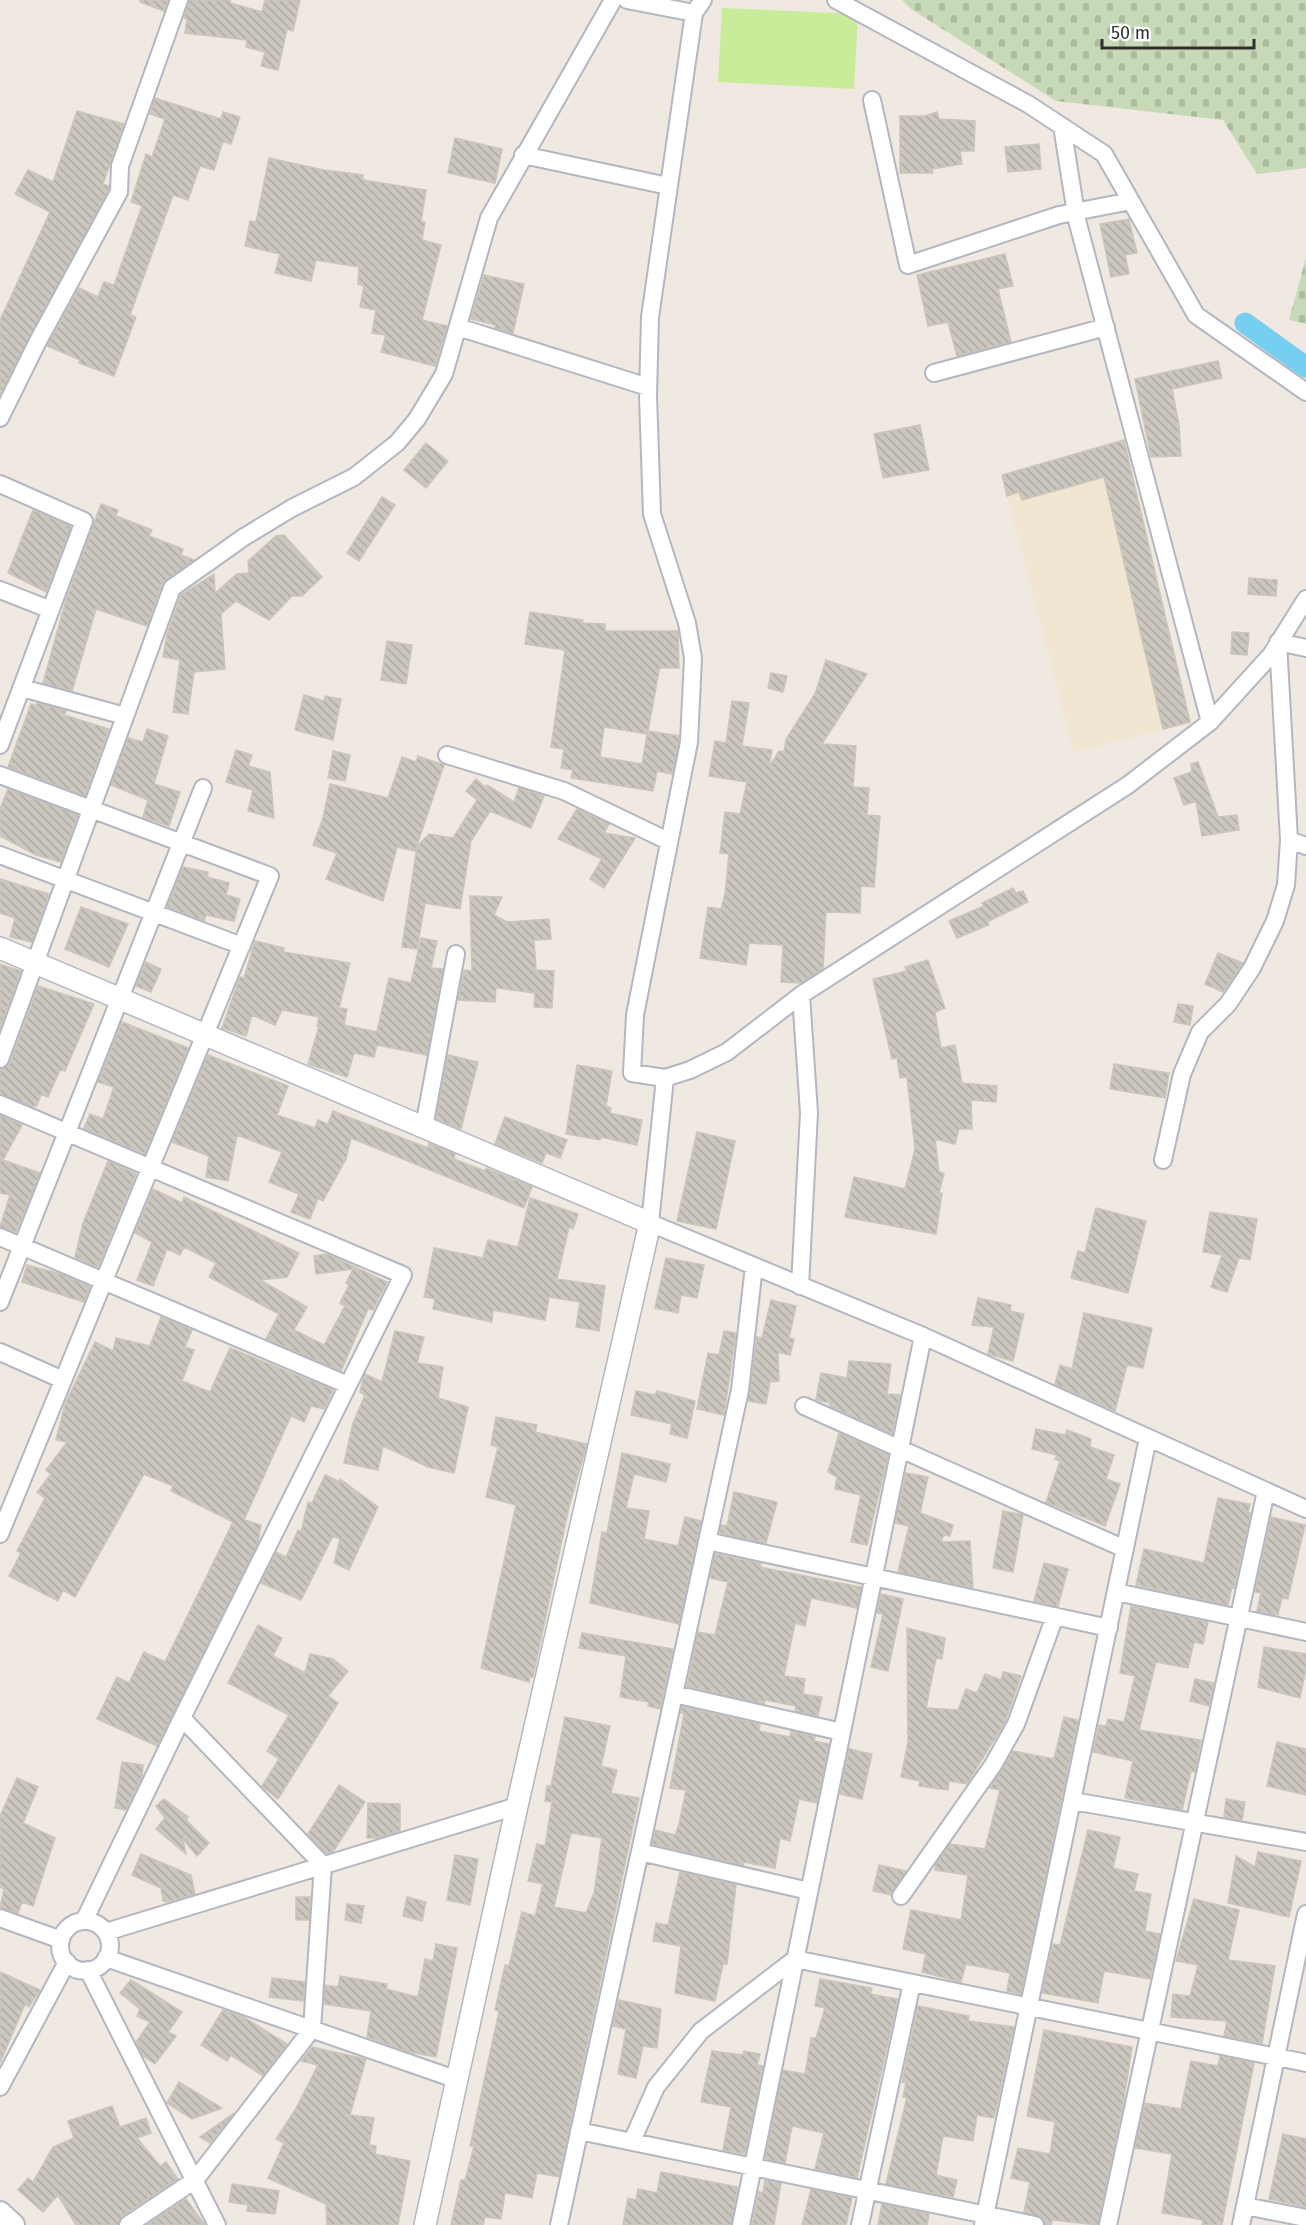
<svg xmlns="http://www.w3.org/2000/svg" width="1306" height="2225" font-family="'Fira Sans',sans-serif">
<defs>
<pattern id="cemetery-stones" width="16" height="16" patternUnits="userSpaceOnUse" patternTransform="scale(1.5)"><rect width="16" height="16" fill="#c8d9b8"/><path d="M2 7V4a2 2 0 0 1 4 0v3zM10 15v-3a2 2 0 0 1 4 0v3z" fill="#acbb9e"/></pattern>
<pattern id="building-back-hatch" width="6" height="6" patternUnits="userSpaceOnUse" patternTransform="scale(1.5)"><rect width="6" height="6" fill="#cbc7bf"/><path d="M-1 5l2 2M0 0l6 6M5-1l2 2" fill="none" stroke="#afaba4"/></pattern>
</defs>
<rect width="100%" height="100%" fill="#efe9e1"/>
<path fill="#f0e6d1" d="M1125,440L1190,722L1074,753L1002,475Z"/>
<path fill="url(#cemetery-stones)" d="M902,0H1306V168L1257,174L1223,120L1056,101L911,9Z
M1306,258V324L1289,320Z"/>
<path fill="#c9ec9a" d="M722,8L858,14L854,89L718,82Z"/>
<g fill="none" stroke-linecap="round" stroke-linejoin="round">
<path stroke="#75cff0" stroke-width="21" d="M1245,323L1306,367"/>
</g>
<path fill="url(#building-back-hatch)" stroke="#cbc5ba" stroke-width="1.5" fill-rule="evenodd" d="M140,0H168L164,11L140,2Z
M189,0H230V3L262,12L265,0H300L293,31L287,29L278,70L261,66L265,52L246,47L247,40L185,33L187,19L184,18Z
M155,98L221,119L223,112L240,117L231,144L223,141L214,170L200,166L188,200L173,195L130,315L136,317L114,376L79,363L80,360L47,346L79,288L98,297L104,282L114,285L142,206L131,202L146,154L152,157L165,119L150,114Z
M77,111L124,124L103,184L109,186V189L0,394V320L50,212L15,194L28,170L53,182Z
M937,112L939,119L975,121L974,151H960L962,164L932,169L933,173H900V116H925Z
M455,138L502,149L495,183L448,173Z
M1039,144L1041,169L1008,172L1005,147Z
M269,158L324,170L363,175V180L426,190L421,222H425L422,240L441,245L422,320L447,326L435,366L381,352L386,335L372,333L376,310L360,307L364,286L358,284L359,267L316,260L311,281L275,273L280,254L245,246L250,221L256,222Z
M1129,219L1137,253L1125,255L1129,274L1111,277L1100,224Z
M1005,254L1013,286L998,289L1011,342L957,356L948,322L928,326L917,275Z
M484,275L524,284L513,333L495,328V325L471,319Z
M1218,361L1222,378L1172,389L1179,425L1181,456L1151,457L1135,379Z
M920,425L929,470L883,478L874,434Z
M1124,440L1190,722L1163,729L1104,477L1022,500L1019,492L1007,496L1002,475Z
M426,443L448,461L426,488L404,470Z
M382,497L395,505L359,561L347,553Z
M101,504L118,510L116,516L152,530L149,536L183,549L181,555L194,560L162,584L147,626L96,609L72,691L43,683L66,600Z
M33,510L71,527L46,592L8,573Z
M284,535L322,577L302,596H292L269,620L236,601L221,614L225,669L194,672L188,714L173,712L180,660L163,657L167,634L181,595L214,574L215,593L237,574L249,573L248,561L276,536Z
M1249,578L1277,580L1276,596L1248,594Z
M530,612L583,620L582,623L605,624V631H678L679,668H660L659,671L648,731L679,736V741L672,774L657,771L653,791L571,778L573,770L561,768L564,749L551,747L565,650L525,644ZM604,727L647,734L642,764L600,757Z
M1232,632L1249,633L1247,655L1231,654Z
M387,641L412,645L406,684L381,680Z
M826,660L867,674L822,744L856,746L853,787L869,788L867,815L880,816L874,887L861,886L860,913L826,912L823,968L801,983L781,982L783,945L749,943L746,965L700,958L708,907L721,909L725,894L729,854L720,853L725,812L740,814L747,782L709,776L715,741L726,743L732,701L749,703L742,746L772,750L769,767L779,751L784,752L786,739L815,694Z
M771,673L787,676L783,692L768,688Z
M304,695L324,701L325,696L341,699L333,740L295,730Z
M37,703L66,711L64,715L109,729L85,796L8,767L31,704L36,706Z
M147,729L168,736L154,784L180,792L169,826L143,817L148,800L111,785L128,738L143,742Z
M236,750L252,755L248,766L270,772L274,818L248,811L253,790L226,782Z
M333,751L350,755L345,781L328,778Z
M418,756L444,765L415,851L397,847L383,901L326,879L337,853L313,845L323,818L330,784L388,798L402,757L416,762Z
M1198,762L1218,817L1237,815L1239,830L1202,836L1196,801L1184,805L1174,778L1192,772L1191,764Z
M476,779L485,787L487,785L514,802L519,788L544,796L531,828L490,811L471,841L460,909L425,903L417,949L402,947L417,846L429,834L453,838L477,800L466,791Z
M8,789L78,815L61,862L36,855L0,836V809Z
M577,809L609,824L604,833L635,838L604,888L590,879L602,859L558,839Z
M183,867L208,872L207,877L229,883L226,895L240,899L234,921L206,915L204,921L167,907Z
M0,879L49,894L32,942L10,937L15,918L0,913Z
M1013,888L1016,893L1023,891L1028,902L987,922L989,925L957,938L949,921L984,906L982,903Z
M470,896L502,897L494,915L507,922L549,919L551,939L534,940L536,970L554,971L552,1008L534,1007L535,993L496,988L495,1002L458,1000L464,970L472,971Z
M81,907L128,924L109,967L65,949Z
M421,938L437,941L431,968L443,969L427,1055L377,1045L374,1057L354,1053L347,1077L308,1064L319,1026H317L319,1017L282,1010L275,1025L252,1015L246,1036L222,1028L240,977L244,978L255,941L284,948L283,952L350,963L339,1008L347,1009L344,1025L377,1032L389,978L411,983Z
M1218,953L1243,963L1223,992L1205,984Z
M928,960L945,1008L935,1012L941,1048L955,1045L962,1083L997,1086L996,1102L971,1100L972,1129H959L955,1144L935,1139L939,1172L944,1173L939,1193H942L936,1234L845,1217L854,1177L905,1189L915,1149L907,1077L900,1078L897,1058L892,1059L873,979L907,971L905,967Z
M146,962L161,969L151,992L136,986Z
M0,964L21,971L0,1028Z
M38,986L94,1004L65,1071L60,1070L48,1097L41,1094L37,1106H32L0,1094V1069L10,1063Z
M1178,1004L1193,1006L1190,1025L1174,1022Z
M122,1022L188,1048L145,1154L84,1128L90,1114L103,1119L114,1087L98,1082Z
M208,1055L288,1086L277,1115L315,1128L318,1120L328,1124L333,1111L428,1148L429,1143L455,1154L454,1159L485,1171L486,1168L532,1187L524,1208L351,1138L346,1159L323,1201L318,1198L310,1219L291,1212L299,1194L269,1182L282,1152L237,1135L228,1181L206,1177L209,1156L172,1142Z
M448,1055L478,1062L461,1129L436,1119Z
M1114,1064L1169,1073L1165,1098L1110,1089Z
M577,1065L612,1071L606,1106L611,1108L610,1113L642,1120L637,1145L601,1137L600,1140L566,1134Z
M0,1115L22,1125L3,1160L40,1173L16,1232L0,1227L10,1195L0,1193Z
M505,1117L567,1140L560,1158L546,1153L542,1163L495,1144Z
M697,1132L735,1141L716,1229L677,1221Z
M108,1161L136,1174L98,1267L75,1257L83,1223Z
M153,1189L182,1203L184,1197L299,1253L287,1277L260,1280L307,1307L294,1330L324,1345L345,1306L340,1303L349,1285L346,1283L353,1269L316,1274L314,1256L327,1254L387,1282L373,1310L368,1309L341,1371L266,1339L279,1314L209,1277L216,1263L184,1247L180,1255L167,1249L153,1286L137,1280L152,1242L135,1233Z
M530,1198L578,1214L573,1229L569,1227L557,1279L605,1286L599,1331L576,1327L580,1302L549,1297L545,1320L493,1310L492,1322L433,1309L435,1299L424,1297L434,1248L483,1258L488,1240L518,1247Z
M1096,1208L1146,1221L1128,1293L1071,1278L1078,1251L1085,1253Z
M1210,1212L1257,1219L1250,1260L1239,1258L1227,1292L1211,1287L1222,1255L1203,1252Z
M666,1258L704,1265L697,1298L681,1295L678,1313L655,1308Z
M27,1265L61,1274L90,1287L84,1302L22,1282Z
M978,1298L1011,1305L1010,1311L1024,1314L1013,1361L988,1354L994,1327L972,1325Z
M771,1300L796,1306L789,1338L794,1339L790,1355L778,1352L779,1381L770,1382L766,1404L748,1401L757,1337L762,1338Z
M1084,1313L1152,1328L1143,1368L1127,1365L1115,1411L1055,1384L1060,1365L1072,1369Z
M161,1317L192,1330L185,1347L194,1350L182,1381L210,1392L230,1348L333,1390L324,1409L311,1406L304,1422L291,1416L244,1520L261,1525L258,1543L157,1746L97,1719L117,1677L129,1683L144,1652L165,1662L233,1522L171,1491L173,1486L144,1474L75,1597L63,1590L58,1601L9,1576L21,1553L17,1551L45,1498L37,1492L51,1474L46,1470L67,1442L56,1440L65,1404L95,1342L113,1351L116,1338L150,1346Z
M395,1331L424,1337L417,1363L443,1367L438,1398L468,1407L454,1473L428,1467L383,1446L378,1470L344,1463L353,1423L365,1395L360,1392L363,1379L365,1374L382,1382Z
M724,1331L736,1333L724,1415L697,1409L708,1353L719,1355Z
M849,1361L891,1364L887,1394L900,1395L892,1434L830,1406V1403L816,1400L821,1373L847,1378Z
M636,1391L655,1395L657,1391L695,1401L687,1438L670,1434L672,1424L631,1415Z
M496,1417L537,1425L535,1432L587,1444L569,1507L533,1677L530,1676L529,1682L481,1668L516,1505L486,1497L498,1447L491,1445Z
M1036,1429L1065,1435L1067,1430L1091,1439L1090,1447L1114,1455L1106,1479L1120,1484L1105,1526L1046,1502L1060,1461L1055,1459L1057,1455L1032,1449Z
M839,1433L888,1455L867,1545L851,1542L861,1495L835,1489L837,1477L828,1472Z
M622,1453L670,1464L666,1482L634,1474L626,1508L649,1511L644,1539L678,1546L685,1517L701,1521L679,1624L590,1603L602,1532L607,1533Z
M906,1473L928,1477L920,1513L953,1525L950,1536L944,1535L941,1542L970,1541L973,1588L898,1572L909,1526L895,1523Z
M325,1475L340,1482V1479L378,1507L349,1570L334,1563L340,1539L333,1536L301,1600L261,1583L276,1552L286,1557L298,1530L301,1532L308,1502L312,1503Z
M734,1492L777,1502L766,1543L720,1533L721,1525L727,1526Z
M1218,1498L1250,1504L1248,1512L1251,1513L1234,1588L1232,1587L1228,1605L1136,1585L1144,1549L1204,1563Z
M1003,1511L1023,1515L1013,1572L993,1568Z
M1271,1517L1305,1525L1288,1599L1282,1598L1278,1615L1257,1611L1261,1593L1255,1592Z
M715,1554L761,1563L760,1567L861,1587L857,1608L811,1598L805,1626L795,1623L784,1676L805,1679L803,1694L822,1697L818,1716L795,1711L796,1706L765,1700L764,1704L687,1686L698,1632L715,1635L728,1582L710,1578Z
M1044,1563L1068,1569L1058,1606L1034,1601Z
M881,1594L903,1599L888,1671L871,1667L883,1614L877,1613Z
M1131,1606L1208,1622L1203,1644L1194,1642L1188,1668L1156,1662L1139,1730L1201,1740L1195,1772L1191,1771L1182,1810L1125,1798L1133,1761L1093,1752L1099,1725L1106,1726L1108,1719L1124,1722L1135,1676L1120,1673Z
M258,1625L282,1638L273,1656L305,1673L310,1654L333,1659L348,1671L328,1696L338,1703L278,1799L262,1786L279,1759L267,1751L289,1715L228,1683Z
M907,1628L945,1638L942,1659L936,1658L926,1708L958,1710L966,1689L977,1693L985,1674L1001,1680L1003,1672L1021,1676L1005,1722L967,1784L949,1781L948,1790L919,1786L920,1781L901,1777L908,1742Z
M582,1633L673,1649L660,1709L648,1706L649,1702L620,1697L626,1656L579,1648Z
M1264,1647L1306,1654V1669L1300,1698L1258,1687Z
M1195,1679L1214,1683L1209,1706L1190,1701Z
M682,1707L760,1724L759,1731L790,1737L791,1731L815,1737L814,1741L829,1744L817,1803L799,1799L790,1841L780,1838L775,1868L744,1862L743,1865L652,1844L655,1830L675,1835L679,1824L686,1790L670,1788L684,1714L681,1713Z
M565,1717L610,1726L601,1766L617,1770L611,1793L639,1798L559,2177L537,2173L532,2198L505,2193L501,2219L485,2217L483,2225H451L461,2180H465L474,2146H470L499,2011L495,2010L505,1965L509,1966L522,1912L535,1916L543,1884L528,1881L537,1844L545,1846L552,1802L545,1801L547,1786H551ZM571,1833L602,1838L594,1893L586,1913L554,1907Z
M1064,1717L1078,1720L1021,1994L1007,1991L1010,1973L966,1964L961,1982L922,1972L926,1954L903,1949L911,1910L961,1920L968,1875L935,1870L936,1864L950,1844L985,1849L1000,1790L990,1788L1013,1751L1054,1759Z
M1277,1742L1306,1749V1795L1267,1786Z
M849,1749L872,1754L862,1799L840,1794Z
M122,1762L143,1765L142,1777L126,1810L115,1808Z
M17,1778L38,1787L23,1823L55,1838L33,1906L22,1902L18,1913L0,1908L4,1889L0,1887V1816Z
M339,1785L365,1802L333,1852L326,1853L308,1834Z
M164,1799L188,1817L186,1820L209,1843L197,1856L183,1839L186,1854L156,1829L165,1818L156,1806Z
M1226,1799L1245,1802L1242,1820L1224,1817Z
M368,1803L400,1804V1831L377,1838H367Z
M1088,1830L1120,1837L1113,1868L1138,1874L1134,1891L1151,1894L1145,1931L1160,1934L1150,1979L1104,1971L1098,2003L1042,1993L1053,1944L1060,1945Z
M1258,1852L1301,1861L1289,1917L1228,1903L1236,1856L1255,1867Z
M141,1854L191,1875L195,1894L167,1902L163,1901L161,1888L132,1875Z
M455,1855L478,1859L470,1905L447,1900Z
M879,1865L906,1871L891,1895L873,1891Z
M680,1872L736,1885L727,1964H723L715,2001L675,1993L681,1946L653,1941L656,1923L668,1925Z
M296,1897H310L309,1920H296Z
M407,1897L426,1902L422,1921L403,1916Z
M1194,1899L1239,1910L1228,1960L1275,1966L1262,2043L1224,2036L1227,2021L1171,2017L1173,1994L1190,1996L1198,1965L1176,1961Z
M347,1904L364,1906L361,1923L345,1920Z
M436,1944L457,1948L436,2057L409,2052L367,2037L371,2011L324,2004L325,1985L338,1987L340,1976L387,1984L386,1989L418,1997L425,1959L433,1961Z
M0,1972L40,1990L29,2007L25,2004L0,2063Z
M272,1978L305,1982L303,2001L269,1997Z
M820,1979L872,1988L870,1994L898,1999L857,2178L815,2169L824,2133L792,2126L785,2163L765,2159L783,2070L805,2074L811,2038H816L825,2008L815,2006Z
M131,1980L182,2012L168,2032L176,2036L155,2064L143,2056L136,2042L150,2022L137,2016L140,2009L120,1993Z
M619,2000L661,2009L657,2048L643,2046L636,2078L618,2074L626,2029L613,2026Z
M918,2006L969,2016L968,2021L1014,2027L994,2118L977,2115L973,2141L943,2136L936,2175L957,2180L953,2197L886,2184L907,2097H903L906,2083L902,2082Z
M223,2010L242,2016L287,2044L263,2076L231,2055L227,2061L201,2045Z
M1044,2030L1132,2047L1124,2099L1098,2225L1052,2220L1051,2225H1045L1041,2217L1024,2212L1030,2182L1011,2178L1018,2148L1050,2154L1055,2122L1027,2116Z
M312,2047L366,2059L350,2115L374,2118L369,2145L376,2146L375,2154L410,2161L398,2225H327L326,2204L268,2178L284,2143L276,2139L295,2110L318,2065L301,2061Z
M712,2051L743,2055L744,2051L760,2054L757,2065L763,2066L745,2154L723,2150L731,2107L701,2102Z
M1220,2056L1254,2063L1222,2225H1202L1203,2220L1162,2213L1172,2154L1135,2148L1145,2103L1181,2109L1191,2061L1218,2066Z
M179,2082L222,2108L192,2119L167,2103Z
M112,2106L120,2127L146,2118L151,2133L137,2138L160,2166L166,2162L178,2179L122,2216L118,2225H76L58,2195L43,2212L18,2190L28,2178L33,2182L53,2147L74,2138L68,2121Z
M234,2113L210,2143L200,2137Z
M1283,2134L1306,2139V2207L1269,2199Z
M661,2172L738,2187L731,2225H623L628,2198L636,2200L638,2189L657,2193Z
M765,2180L781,2183L774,2225H752L759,2192L763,2193Z
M232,2184L279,2191L275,2214L247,2211L248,2205L229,2202Z
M811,2189L852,2198L846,2225H802Z
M186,2199L205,2225H147Z
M882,2204L929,2214L927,2225H878Z"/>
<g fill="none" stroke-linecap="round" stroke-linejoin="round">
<defs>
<path id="minor" d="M627,0L694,13
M703,0L694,13L650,317L648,396L652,514L687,623L693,658L689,742L635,1015L632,1073L665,1078L690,1070L727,1052L801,995L1128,785L1210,722L1271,655L1306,599
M836,0L1028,104L1104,154L1196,315L1306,392
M872,100L908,265L1059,215L1131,201
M1062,126L1077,220L1210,722
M523,155L668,186
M458,327L648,387
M934,373L1106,327
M0,418L37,343L119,192L120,166L179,0
M0,484L84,521L0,745
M0,590L51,610
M22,688L125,716
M447,755L564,791L668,841
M0,775L270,876L0,1534
M1289,840L1306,846
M0,855L242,946
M0,1059L172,588L244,537L292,508L354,477L397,443L417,419L444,374L489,218L613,0
M665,1078L650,1223L923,1336L1306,1509
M0,1104L403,1275L182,1718L84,1921
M424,1127L456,954
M1163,1160L1182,1074L1200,1032L1228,1004L1252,968L1275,921L1286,885L1289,840L1278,642L1306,648
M0,1237L348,1385
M800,1286L809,1113L801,995
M0,1302L203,788
M0,1352L63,1380
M804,1406L1125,1549
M707,1541L1109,1628
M1116,1592L1306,1632
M674,1694L842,1732
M1073,1801L1306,1842
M640,1852L809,1891
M901,1896L993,1765L1016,1724L1055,1616
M0,1918L61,1940
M60 1946a25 25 0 1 1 50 0a25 25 0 1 1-50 0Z
M106,1932L517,1806
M106,1958L458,2080
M88,1970L217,2225
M0,2087L67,1962
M579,2131L1035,2225
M632,2141L656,2087L701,2031L795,1959L1306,2063
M1245,2206L1306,2218
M128,2225L195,2180L312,2029L323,1865L182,1718
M559,2225L740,1390L754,1266
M741,2225L923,1336
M860,2225L912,1983
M983,2225L1148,1438
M1108,2225L1266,1491
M1241,2225L1306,1914"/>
<path id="tertiary" d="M0,948L650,1223L517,1806L425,2225"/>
<path id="secondary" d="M0,2213L13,2225"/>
</defs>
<use href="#minor" stroke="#b4b7c1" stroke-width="20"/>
<use href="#tertiary" stroke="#b4b7c1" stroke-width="24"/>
<use href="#secondary" stroke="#b4b7c1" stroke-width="26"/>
<use href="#minor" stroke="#fff" stroke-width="16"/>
<use href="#tertiary" stroke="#fff" stroke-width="21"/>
<use href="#secondary" stroke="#fff" stroke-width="22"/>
</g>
<path d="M1102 39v9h152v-9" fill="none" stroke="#2e2e2e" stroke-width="3"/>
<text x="1111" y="39" font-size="18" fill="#2e2e2e" stroke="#ffffff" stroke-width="4.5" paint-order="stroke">50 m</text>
</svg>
